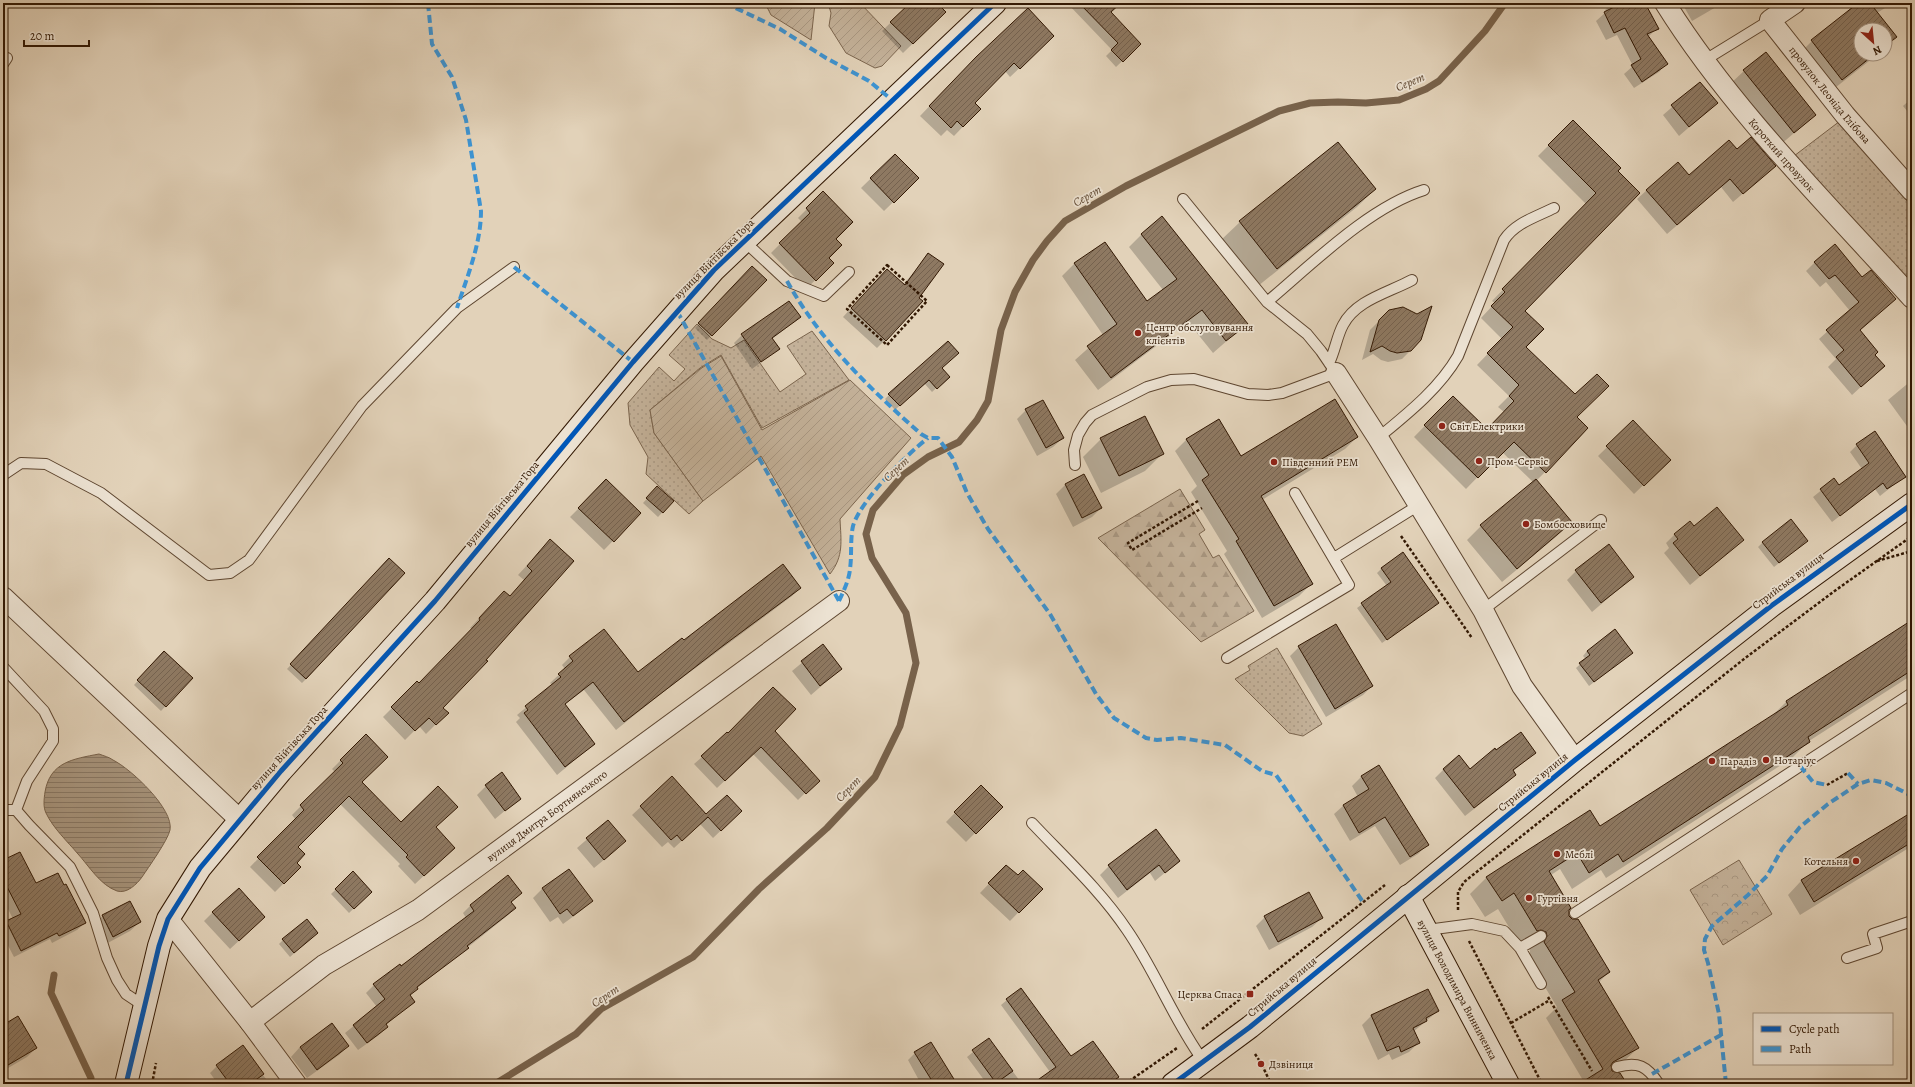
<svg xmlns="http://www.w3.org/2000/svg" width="1915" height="1087" font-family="Alegreya,serif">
<defs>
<pattern id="grass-dots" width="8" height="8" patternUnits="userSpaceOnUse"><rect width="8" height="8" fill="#c4b29a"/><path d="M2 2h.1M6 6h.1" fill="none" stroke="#a99883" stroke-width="1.8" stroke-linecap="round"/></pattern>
<pattern id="forest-firs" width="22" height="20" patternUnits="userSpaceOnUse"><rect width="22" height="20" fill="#c4b29a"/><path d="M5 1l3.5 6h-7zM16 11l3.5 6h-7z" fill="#a99883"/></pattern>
<pattern id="park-crowns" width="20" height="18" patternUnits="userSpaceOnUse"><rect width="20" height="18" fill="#c4b29a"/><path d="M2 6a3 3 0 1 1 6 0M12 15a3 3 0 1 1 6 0" fill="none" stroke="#a99883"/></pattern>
<pattern id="garden-furrows" width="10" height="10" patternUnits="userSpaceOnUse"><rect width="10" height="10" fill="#c4b29a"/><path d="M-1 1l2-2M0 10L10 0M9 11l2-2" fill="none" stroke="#a99883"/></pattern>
<pattern id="water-rules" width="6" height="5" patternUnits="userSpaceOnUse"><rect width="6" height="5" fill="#a6937b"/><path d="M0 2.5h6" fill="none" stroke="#887763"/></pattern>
<pattern id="building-hatch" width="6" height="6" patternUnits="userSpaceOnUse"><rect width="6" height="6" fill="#8e7962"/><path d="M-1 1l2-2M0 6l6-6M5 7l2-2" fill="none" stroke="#75624f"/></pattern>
</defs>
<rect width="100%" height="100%" fill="#e2d2b9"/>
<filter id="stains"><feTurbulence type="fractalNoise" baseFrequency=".005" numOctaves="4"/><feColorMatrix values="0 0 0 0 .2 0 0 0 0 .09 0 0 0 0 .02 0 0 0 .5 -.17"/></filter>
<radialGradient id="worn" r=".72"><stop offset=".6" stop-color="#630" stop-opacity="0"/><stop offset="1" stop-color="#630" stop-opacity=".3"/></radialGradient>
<path fill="url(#grass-dots)" stroke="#7b654e" d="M1840,121L1912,201V285L1794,156Z
M697,324L712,339L731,348L744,340L780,392L806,374L787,346L812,331L849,380L762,428L721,355L700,368L650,410L654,433L703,501L689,514L646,474L648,457L630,425L628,403L659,367L674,381L685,369L669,355Z
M1277,648L1322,724L1303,736L1289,733L1235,679L1250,670L1248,666Z"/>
<path fill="url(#forest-firs)" stroke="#7b654e" d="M1180,489L1205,530L1199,534L1213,558L1219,555L1254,611L1201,642L1098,538Z"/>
<path fill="url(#park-crowns)" stroke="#7b654e" d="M1739,860L1772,914L1723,945L1690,890Z"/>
<path fill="url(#garden-furrows)" stroke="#7b654e" d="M773,3H815L811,40L771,15L767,7Z
M828,3H860L901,46L882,66L875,68L846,53L829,26L831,13Z
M721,356L762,430L850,380L911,438L840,519C841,541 844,556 830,574L761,456L703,501L654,433L650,410L700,369Z"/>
<path fill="url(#water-rules)" stroke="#78624b" d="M99,754C104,756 109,757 113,760C131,769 174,809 170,830C168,840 148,868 142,877C137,884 127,894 117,891C100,885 89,866 78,854C67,841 53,828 46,813C43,807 44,799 45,792C50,762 73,759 99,754Z"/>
<path fill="#0003" d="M911,3H936V21L903,53L882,31Z
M1067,3H1119L1110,12L1140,44L1116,67L1106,56L1112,50Z
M1612,3H1644L1657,28L1648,37L1666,64L1659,72L1634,88L1624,74L1633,66L1617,35L1606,40L1596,21L1606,12L1605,10Z
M1682,3H1723L1692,21Z
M1860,3H1893L1877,13L1896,37L1885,47V30H1861V54H1878L1826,95L1796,57L1812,41Z
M1044,45L1010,77L1005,71L973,103L980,109L954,136L947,130L941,136L920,116L967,67Z
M1744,71L1815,115L1779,146L1730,84Z
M1700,83L1717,103L1679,136L1663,115Z
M1912,98V117L1903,106Z
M1573,121L1620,168L1523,311L1525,348L1575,417L1545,472L1536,481L1571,522L1557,536L1502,582L1467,540L1481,526L1533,482L1502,452L1466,489L1414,437L1453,397L1487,430L1504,412L1498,407L1509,396L1477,365L1502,339L1481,318L1495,303L1492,301L1586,204L1538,156Z
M1338,143L1375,189L1357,207L1258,286L1221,240L1240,222Z
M1737,151L1775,166L1733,202L1721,187L1667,234L1637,199L1677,163L1689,176Z
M895,155L918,178L884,211L861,188Z
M823,193L834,239L828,258L833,263L806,289L771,253L802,222L798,218Z
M1142,234L1246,324L1213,353L1188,322L1098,390L1075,360L1103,335L1062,276L1075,263L1146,303L1163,290L1129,247Z
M928,255L885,340L877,348L843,317L879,278L903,285Z
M1815,262L1895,299L1859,331L1874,355L1875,374L1852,395L1828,367L1836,359L1819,339L1850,311L1826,282L1820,287L1806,271Z
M752,268L765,280L707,340L695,328Z
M789,302L800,317L772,339L779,349L752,369L734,343L742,335Z
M1389,311L1411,350L1402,359L1388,362L1381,360L1373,354L1362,360L1370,330Z
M941,369L948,377L932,392L924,383L895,410L885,399L889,395Z
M1912,380V433L1888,400Z
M1026,410L1063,438L1053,447L1037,456L1017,419Z
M1633,422L1660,469L1634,494L1598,456Z
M1357,437L1345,449L1262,500L1311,584L1299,596L1262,618L1224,554L1227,551L1191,492L1197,486L1175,451L1187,439L1241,457Z
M1101,439L1163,453L1145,471L1101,493L1083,457Z
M1857,445L1905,476L1880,496L1875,489L1832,522L1813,497L1834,480L1839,486L1862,469L1850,452Z
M1083,476L1101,508L1092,517L1073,527L1056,494L1065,485Z
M606,481L640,513L604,550L570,517Z
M653,492L673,501L658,517L643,503Z
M1694,528L1743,540L1690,585L1664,553L1669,548L1666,543L1675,534Z
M1807,541L1774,567L1758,547L1763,542Z
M541,550L573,561L442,708L447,713L426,734L419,726L405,740L383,717L417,683L419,685L472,629L470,628L495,601L509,597L524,580L518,575Z
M385,564L306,679L302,683L287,669Z
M1382,568L1437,603L1382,643L1357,608L1387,586L1377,573Z
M1576,571L1633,577L1592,612L1567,580Z
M800,588L792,596L662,693L616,730L584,690L564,705L594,744L557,775L516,722L520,718L517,715L553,685L550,683L565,669L562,665L570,657L638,673L683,642Z
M1912,621V675L1809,741L1792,758L1606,878L1601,870L1572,889L1560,869L1551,875L1568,910V917L1609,972L1598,983L1638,1048L1621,1064L1611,1070L1625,1084H1581L1584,1082L1546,1018L1557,1007L1528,959L1530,957V950L1527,947H1521L1498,909L1485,917L1470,894L1487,877L1599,827L1771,717L1786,702Z
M822,646L841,669L811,695L792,671Z
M1299,647L1372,686L1363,695L1326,717L1290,656Z
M1587,651L1632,653L1589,686L1576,668L1586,659L1583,656Z
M160,657L192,678L161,711L134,685Z
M773,731L818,780L798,800L753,754L717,788L694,764L702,757Z
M366,735L360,782L401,824L445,856L415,884L398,866L400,864L340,804L296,847L295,863L300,867L275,892L250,867L296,820L292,815L335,772L332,769Z
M1496,751L1535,753L1512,772L1515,775L1507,783L1465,816L1435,778L1444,769L1470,770Z
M1379,766L1427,845L1418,854L1400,865L1375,826L1350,841L1334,814L1344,805L1358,797L1352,786L1361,777Z
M672,778L706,816L733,819L713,838L700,824L674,848L668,842L662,847L632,815Z
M486,786L519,799L495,819L477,795Z
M981,786L1001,807L966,842L946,822Z
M1912,813V846L1800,915L1788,895L1801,881Z
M608,821L616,850L594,868L577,848Z
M1179,861L1155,881L1150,873L1118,898L1100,875L1109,866Z
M3,862L36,885L85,923L77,930L52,943L50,939L14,957L3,936V925L13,919L3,899Z
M1006,866L1018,876L1041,889L1010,921L980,893Z
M569,870L591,901L582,910L563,924L558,917L550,922L533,898L542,889Z
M353,873L371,892L349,913L331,894Z
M521,893L511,903L515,908L507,916L417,988L410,996L414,1001L386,1025L387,1027L379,1035L358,1050L345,1033L377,1007L366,993L374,985L401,968L466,918L463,913L471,905Z
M213,912L255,926L230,949L204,921Z
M103,916L140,922L130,931L104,945L93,925Z
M1265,917L1322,918L1312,927L1269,950L1256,926Z
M312,937L290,957L279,944L283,940Z
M1428,990L1438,1011L1413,1032L1418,1043L1409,1052L1392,1060L1389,1054L1378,1060L1362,1025L1371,1016Z
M1007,1000L1071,1058L1118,1077L1110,1084H1034L1050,1072L1001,1005Z
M331,1024L348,1046L339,1055L307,1078L291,1057L300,1047Z
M3,1026L36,1048L27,1057L3,1071Z
M989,1039L1022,1084H987L967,1057Z
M915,1053L956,1084H921L908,1060Z
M217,1066L263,1075L270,1084H218L210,1073Z"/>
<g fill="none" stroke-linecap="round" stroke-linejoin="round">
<path stroke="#78624b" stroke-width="7" d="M54,975L51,993L91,1078V1084
M495,1084L576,1034L601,1009L693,957L759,889L827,828L875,777L900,726L916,663L906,613L872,558L866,534L873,510L903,475L928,457L959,442L977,420L988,401L1001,330L1015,292L1033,260L1047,241L1065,221L1126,186L1279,111L1310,103L1338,102L1366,103L1399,100L1426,89L1439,81L1485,31L1505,3"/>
</g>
<path fill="url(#building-hatch)" stroke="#321803" d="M910,3H937L946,12L913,44L890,22Z
M1079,3H1121L1111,12L1141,44L1123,62L1111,50L1118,43Z
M1612,3H1645L1659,29L1647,34L1668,64L1642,82L1631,65L1641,59L1625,28L1614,33L1604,12L1614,7Z
M1858,3H1870L1897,37L1885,46V30H1861V54H1875L1842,80L1811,40Z
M1028,8L1054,36L1020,69L1014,63L975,103L981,109L963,127L957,121L951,128L929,106L976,57Z
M1766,52L1816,115L1794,133L1743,70Z
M1700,82L1718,103L1689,127L1671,105Z
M1573,120L1621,168L1618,171L1640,193L1525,311L1544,329L1526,347L1575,394L1597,374L1609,386L1577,417L1588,428L1546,473L1514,442L1478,478L1424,425L1453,396L1487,429L1514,401L1509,396L1519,385L1487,353L1513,327L1491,306L1505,292L1502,289L1596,193L1548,145Z
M1751,137L1776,166L1743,194L1730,179L1677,225L1646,190L1678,162L1689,175L1729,140L1737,149Z
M1338,142L1376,189L1277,269L1239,221Z
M895,154L919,178L894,203L870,178Z
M823,191L853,222L836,239L842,245L829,258L834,263L816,281L779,243L810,213L806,208Z
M1162,216L1248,324L1226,341L1202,310L1111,378L1087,346L1117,324L1074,263L1105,242L1147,301L1177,279L1141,234Z
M1835,244L1862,277L1871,270L1896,299L1860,330L1878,352L1875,355L1885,366L1861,387L1836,357L1844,350L1826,330L1859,302L1835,275L1829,279L1814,262Z
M928,253L944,264L919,298L923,301L886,341L851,308L887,269L905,285Z
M752,266L767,280L712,336L698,323Z
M789,301L801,317L772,338L780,349L761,362L741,334Z
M1432,306L1421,340L1411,351L1397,353L1390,351L1382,346L1370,352L1379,320L1389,310L1403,307L1417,314Z
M948,341L959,353L942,368L950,377L937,389L929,380L900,406L888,394Z
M1335,399L1358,437L1261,496L1313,584L1274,606L1236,541L1239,539L1202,480L1209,475L1186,439L1219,419L1241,456Z
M1043,400L1064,438L1046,448L1025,409Z
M1145,416L1164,454L1119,476L1100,438Z
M1633,420L1671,460L1644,486L1606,446Z
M1875,431L1906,477L1887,489L1883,483L1840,516L1820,489L1834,478L1839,485L1869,463L1856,444Z
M1084,474L1102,508L1082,518L1065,484Z
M606,479L641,513L614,542L578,508Z
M1536,479L1572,522L1517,569L1480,525Z
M657,486L674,501L663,513L646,498Z
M1717,507L1744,540L1700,576L1673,543L1678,539L1674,534L1690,521L1694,526Z
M1791,519L1808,541L1779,563L1762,542Z
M550,539L574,561L486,660L488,661L443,708L449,713L436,725L429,718L415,731L391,707L417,681L419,683L480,620L479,618L504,591L510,596L532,571L527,566Z
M1609,544L1634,577L1601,603L1575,570Z
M1403,552L1439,603L1387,640L1361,603L1391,582L1381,568Z
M389,558L405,573L306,679L290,664Z
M783,564L801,588L720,648L624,722L593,682L565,704L595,744L565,767L524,713L528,710L525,706L561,677L558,674L573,661L569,656L604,629L638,672L682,638L684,640Z
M1912,620V670L1808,737L1810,742L1623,862L1618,854L1589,873L1577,853L1549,871L1571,908L1569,910V916L1572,919H1578L1610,972L1598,980L1639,1048L1613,1062L1611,1065L1612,1071L1620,1073L1627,1084H1579L1603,1069L1562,1000L1575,992L1544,942L1547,936L1546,932L1541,930L1537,931L1514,893L1502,901L1486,877L1590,810L1600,826L1788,705L1786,701Z
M1336,624L1373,686L1335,709L1298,646Z
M1615,629L1633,653L1594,682L1579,663L1590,655L1587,651Z
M823,644L842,669L820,686L801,661Z
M164,651L193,678L166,707L137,680Z
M773,687L796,709L775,731L820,781L806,794L761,747L725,781L701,756L727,732L728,733Z
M1521,732L1536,753L1513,770L1516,775L1474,808L1443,769L1459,755L1470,769L1495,748L1496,750Z
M366,734L388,757L362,782L401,822L438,786L458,807L436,827L455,848L424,876L406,857L408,855L349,796L298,847L305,854L297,863L301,867L284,884L257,857L304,810L300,805L343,763L340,760Z
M1379,765L1429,845L1410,857L1385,817L1359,833L1343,805L1369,789L1361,776Z
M502,772L521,799L505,811L485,785Z
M672,776L706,814L727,795L742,811L721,831L708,817L682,841L677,835L671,840L640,806Z
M981,785L1003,807L976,834L954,812Z
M1912,812V842L1814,902L1801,880Z
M608,820L626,841L604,860L586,838Z
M1156,829L1180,861L1165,873L1159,865L1127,890L1108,865Z
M20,852L36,883L58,873L64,885L66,884L86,923L59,936L57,933L21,951L6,921L21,914L3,879V860Z
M1006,865L1018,875L1023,870L1043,889L1019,913L988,883Z
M569,869L593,901L573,916L567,909L560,914L542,888Z
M353,871L372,892L354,909L335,889Z
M508,875L522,893L511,902L516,908L467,946L469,948L417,987L418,989L410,995L415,1002L386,1024L388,1027L367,1043L353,1025L385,999L373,984L400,964L401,966L474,911L470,905Z
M239,888L265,917L239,941L212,912Z
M1309,892L1323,918L1278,942L1264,916Z
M130,901L141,922L113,937L102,915Z
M307,919L318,933L294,953L282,939Z
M1021,988L1071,1056L1093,1041L1119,1077L1109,1084H1032L1056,1067L1006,999Z
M1428,989L1439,1011L1426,1018L1427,1021L1413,1028L1420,1043L1401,1052L1399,1046L1387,1051L1371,1015Z
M18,1016L37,1048L3,1068V1025Z
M332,1023L349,1046L317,1070L300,1047Z
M989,1038L1013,1071L996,1083L972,1050Z
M931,1042L957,1084H934L914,1052Z
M243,1045L264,1074L250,1084H230L216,1065Z"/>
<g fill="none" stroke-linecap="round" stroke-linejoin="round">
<defs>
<path id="lane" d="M1705,60L1770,20
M3,64L7,58
M744,241L787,281L824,296L849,272
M1267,302C1311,265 1369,207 1424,190
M1329,363C1335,351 1337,336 1343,325C1356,300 1388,293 1412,280
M1378,438C1407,414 1439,389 1458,356L1504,240C1515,223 1536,217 1554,208
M1075,465L1074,450L1078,435L1085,423L1092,415L1147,387L1171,380L1194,379L1248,394L1268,395L1282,393L1336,373L1321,351L1307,334L1267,302L1183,199
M3,475L21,463L46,464L101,493L209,575L230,573L249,560L362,406L457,308L514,267
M1334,558L1419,505
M1483,610L1601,520
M1227,658L1349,585L1295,493
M3,667L44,711L53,729V741L27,781L16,810
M3,810H16
M16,810L29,825L70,867L93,913L107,958L117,980L126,994L144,1006
M1032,823C1064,857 1101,891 1127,930C1156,972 1174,1021 1204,1062
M1575,913L1912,693
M1427,930L1472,924L1504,931L1520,948L1541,936
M1520,948L1541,984
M1847,958L1877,948L1873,934L1912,921
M1617,1067C1638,1061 1647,1066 1659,1084"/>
<g id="street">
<path id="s1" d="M1665,3C1731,109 1828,205 1912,298"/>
<path id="s2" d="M1795,3L1770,20L1845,115L1912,191"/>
<path d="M1336,373L1378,438L1483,610L1522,686L1575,760"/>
<path d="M3,597L239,819"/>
<path d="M168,919L250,1022L296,1084"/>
<path id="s3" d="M250,1022L324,965L418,910L839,601"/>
</g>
<g id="secondary">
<path id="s4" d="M1408,896L1508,1084"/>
<path d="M126,1084L159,946L168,919L200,868L281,771L435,601L633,362L714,270L995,3"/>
<path d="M1173,1084L1250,1027L1575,760L1771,606L1912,504"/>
</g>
</defs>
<use href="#lane" stroke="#5e4630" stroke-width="12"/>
<use href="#street" stroke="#5e4630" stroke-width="22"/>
<use href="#secondary" stroke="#321803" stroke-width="24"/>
<path stroke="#321803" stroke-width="2.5" stroke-dasharray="3 2" stroke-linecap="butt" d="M887,265L927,301L887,345L847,309Z
M1198,501L1128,543L1132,550L1202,508
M1401,536L1472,638
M1877,561L1912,551
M1827,785L1848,773
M1458,910V892L1464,882L1744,659L1836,590L1912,536
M1469,941L1542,1084
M1548,997L1592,1071
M1511,1023L1550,1000
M1202,1029L1385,885
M1255,1054L1261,1063
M1262,1065L1271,1084
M152,1084L156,1063
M1125,1084L1177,1048"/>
<use href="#lane" stroke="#ece2d2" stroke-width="10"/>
<use href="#street" stroke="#ece2d2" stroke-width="20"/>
<use href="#secondary" stroke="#ece2d2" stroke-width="22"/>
<path stroke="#3d93d1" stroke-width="4" stroke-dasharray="8 4" stroke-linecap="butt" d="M428,3L432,44L452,77L466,120L481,211C481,244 467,277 457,308
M725,3L780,29L826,58L869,81L892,100
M514,267L633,362
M787,281C821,342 869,388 921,434L928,438H938L952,457L967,493L988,529L1050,614L1096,694L1114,718L1146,738L1157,740L1181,738L1225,745L1262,771L1276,775L1363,902
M677,311L839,601
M839,601C844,590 849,580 850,569C852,555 850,540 853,526C860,501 907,454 928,438
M1800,766L1813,782L1827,785
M1848,773L1858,784
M1652,1074L1721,1035
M1726,1084L1719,1014L1708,963L1704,950L1705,939L1712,926L1748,895L1767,876L1782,849L1800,827L1828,804L1858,784L1871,780L1886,783L1912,796"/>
<defs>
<path id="cycleway" d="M126,1084L159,946L168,919L200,868L281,771L435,601L633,362L714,270L995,3
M1173,1084L1250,1027L1575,760L1771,606L1912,504"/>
</defs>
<use href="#cycleway" stroke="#ece2d2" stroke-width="8"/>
<use href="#cycleway" stroke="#0057b8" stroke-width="5"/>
</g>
<g fill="#8f2418" stroke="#ece2d2" stroke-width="1.5">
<circle cx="1138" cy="333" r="4"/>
<circle cx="1442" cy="426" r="4"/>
<circle cx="1479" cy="461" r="4"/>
<circle cx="1274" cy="462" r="4"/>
<circle cx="1526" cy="524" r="4"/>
<circle cx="1766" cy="760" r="4"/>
<circle cx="1712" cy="761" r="4"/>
<circle cx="1557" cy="854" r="4"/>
<circle cx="1856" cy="861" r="4"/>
<circle cx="1529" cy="898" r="4"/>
<rect x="1246" y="990" width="8" height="8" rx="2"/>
<circle cx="1261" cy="1064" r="4"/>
</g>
<g text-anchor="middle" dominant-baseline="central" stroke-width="3.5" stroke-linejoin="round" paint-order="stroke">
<g font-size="11" fill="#321803" stroke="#ece2d2">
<text stroke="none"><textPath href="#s2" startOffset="126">провулок Леоніда Глібова</textPath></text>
<text stroke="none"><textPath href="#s1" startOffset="192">Короткий провулок</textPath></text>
<text transform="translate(714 259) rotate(-45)">вулиця Війтівська Гора</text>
<text transform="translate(502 504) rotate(-50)">вулиця Війтівська Гора</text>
<text transform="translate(1788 581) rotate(-37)">Стрийська вулиця</text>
<text transform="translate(289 748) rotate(-48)">вулиця Війтівська Гора</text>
<text transform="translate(1533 782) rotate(-39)">Стрийська вулиця</text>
<text stroke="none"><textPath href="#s3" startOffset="362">вулиця Дмитра Бортнянського</textPath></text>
<text transform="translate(1282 987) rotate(-40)">Стрийська вулиця</text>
<text stroke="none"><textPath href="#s4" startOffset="106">вулиця Володимира Винниченка</textPath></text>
</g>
<g font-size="11" fill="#321803" stroke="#ece2d2" text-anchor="start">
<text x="1146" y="327">Центр обслуговування<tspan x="1146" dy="13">клієнтів</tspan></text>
<text x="1450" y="426">Світ Електрики</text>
<text x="1487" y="461">Пром-Сервіс</text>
<text x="1282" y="462">Південний РЕМ</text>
<text x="1534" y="524">Бомбосховище</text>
<text x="1774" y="760">Нотаріус</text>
<text x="1720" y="761">Парадіз</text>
<text x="1565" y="854">Меблі</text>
<text x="1848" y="861" text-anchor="end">Котельня</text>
<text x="1537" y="898">Гуртівня</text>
<text x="1242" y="994" text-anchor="end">Церква Спаса</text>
<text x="1269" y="1064">Дзвіниця</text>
</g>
<g font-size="12" font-style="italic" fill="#604933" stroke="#ece2d2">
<text transform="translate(1410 82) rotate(-23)">Серет</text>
<text transform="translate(1087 196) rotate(-30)">Серет</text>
<text transform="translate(896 469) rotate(-43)">Серет</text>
<text transform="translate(848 789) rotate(-46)">Серет</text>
<text transform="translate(605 996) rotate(-34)">Серет</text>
</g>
</g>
<rect width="1915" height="1087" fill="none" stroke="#e2d2b9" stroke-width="16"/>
<rect x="4" y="4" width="1907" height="1079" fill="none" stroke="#321803" stroke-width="2"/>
<rect x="8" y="8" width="1899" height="1071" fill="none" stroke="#321803"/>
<rect x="1753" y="1013" width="140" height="52" fill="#ece2d2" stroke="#a2917f"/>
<rect x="1761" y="1026" width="20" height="6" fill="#0057b8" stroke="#a2917f"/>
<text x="1789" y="1033" font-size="12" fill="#321803">Cycle path</text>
<rect x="1761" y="1046" width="20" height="6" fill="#3d93d1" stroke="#a2917f"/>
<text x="1789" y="1053" font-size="12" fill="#321803">Path</text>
<g transform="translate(1873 42) rotate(153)"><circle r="19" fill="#ece2d2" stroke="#a2917f"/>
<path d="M0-3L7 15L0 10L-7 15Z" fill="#8f2418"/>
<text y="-6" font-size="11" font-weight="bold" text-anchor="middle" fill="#321803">N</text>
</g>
<path d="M24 40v6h65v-6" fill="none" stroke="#321803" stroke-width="2"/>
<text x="30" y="40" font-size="12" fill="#321803" stroke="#ece2d2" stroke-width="3" paint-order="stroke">20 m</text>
<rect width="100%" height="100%" filter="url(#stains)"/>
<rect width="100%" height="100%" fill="url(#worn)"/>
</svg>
